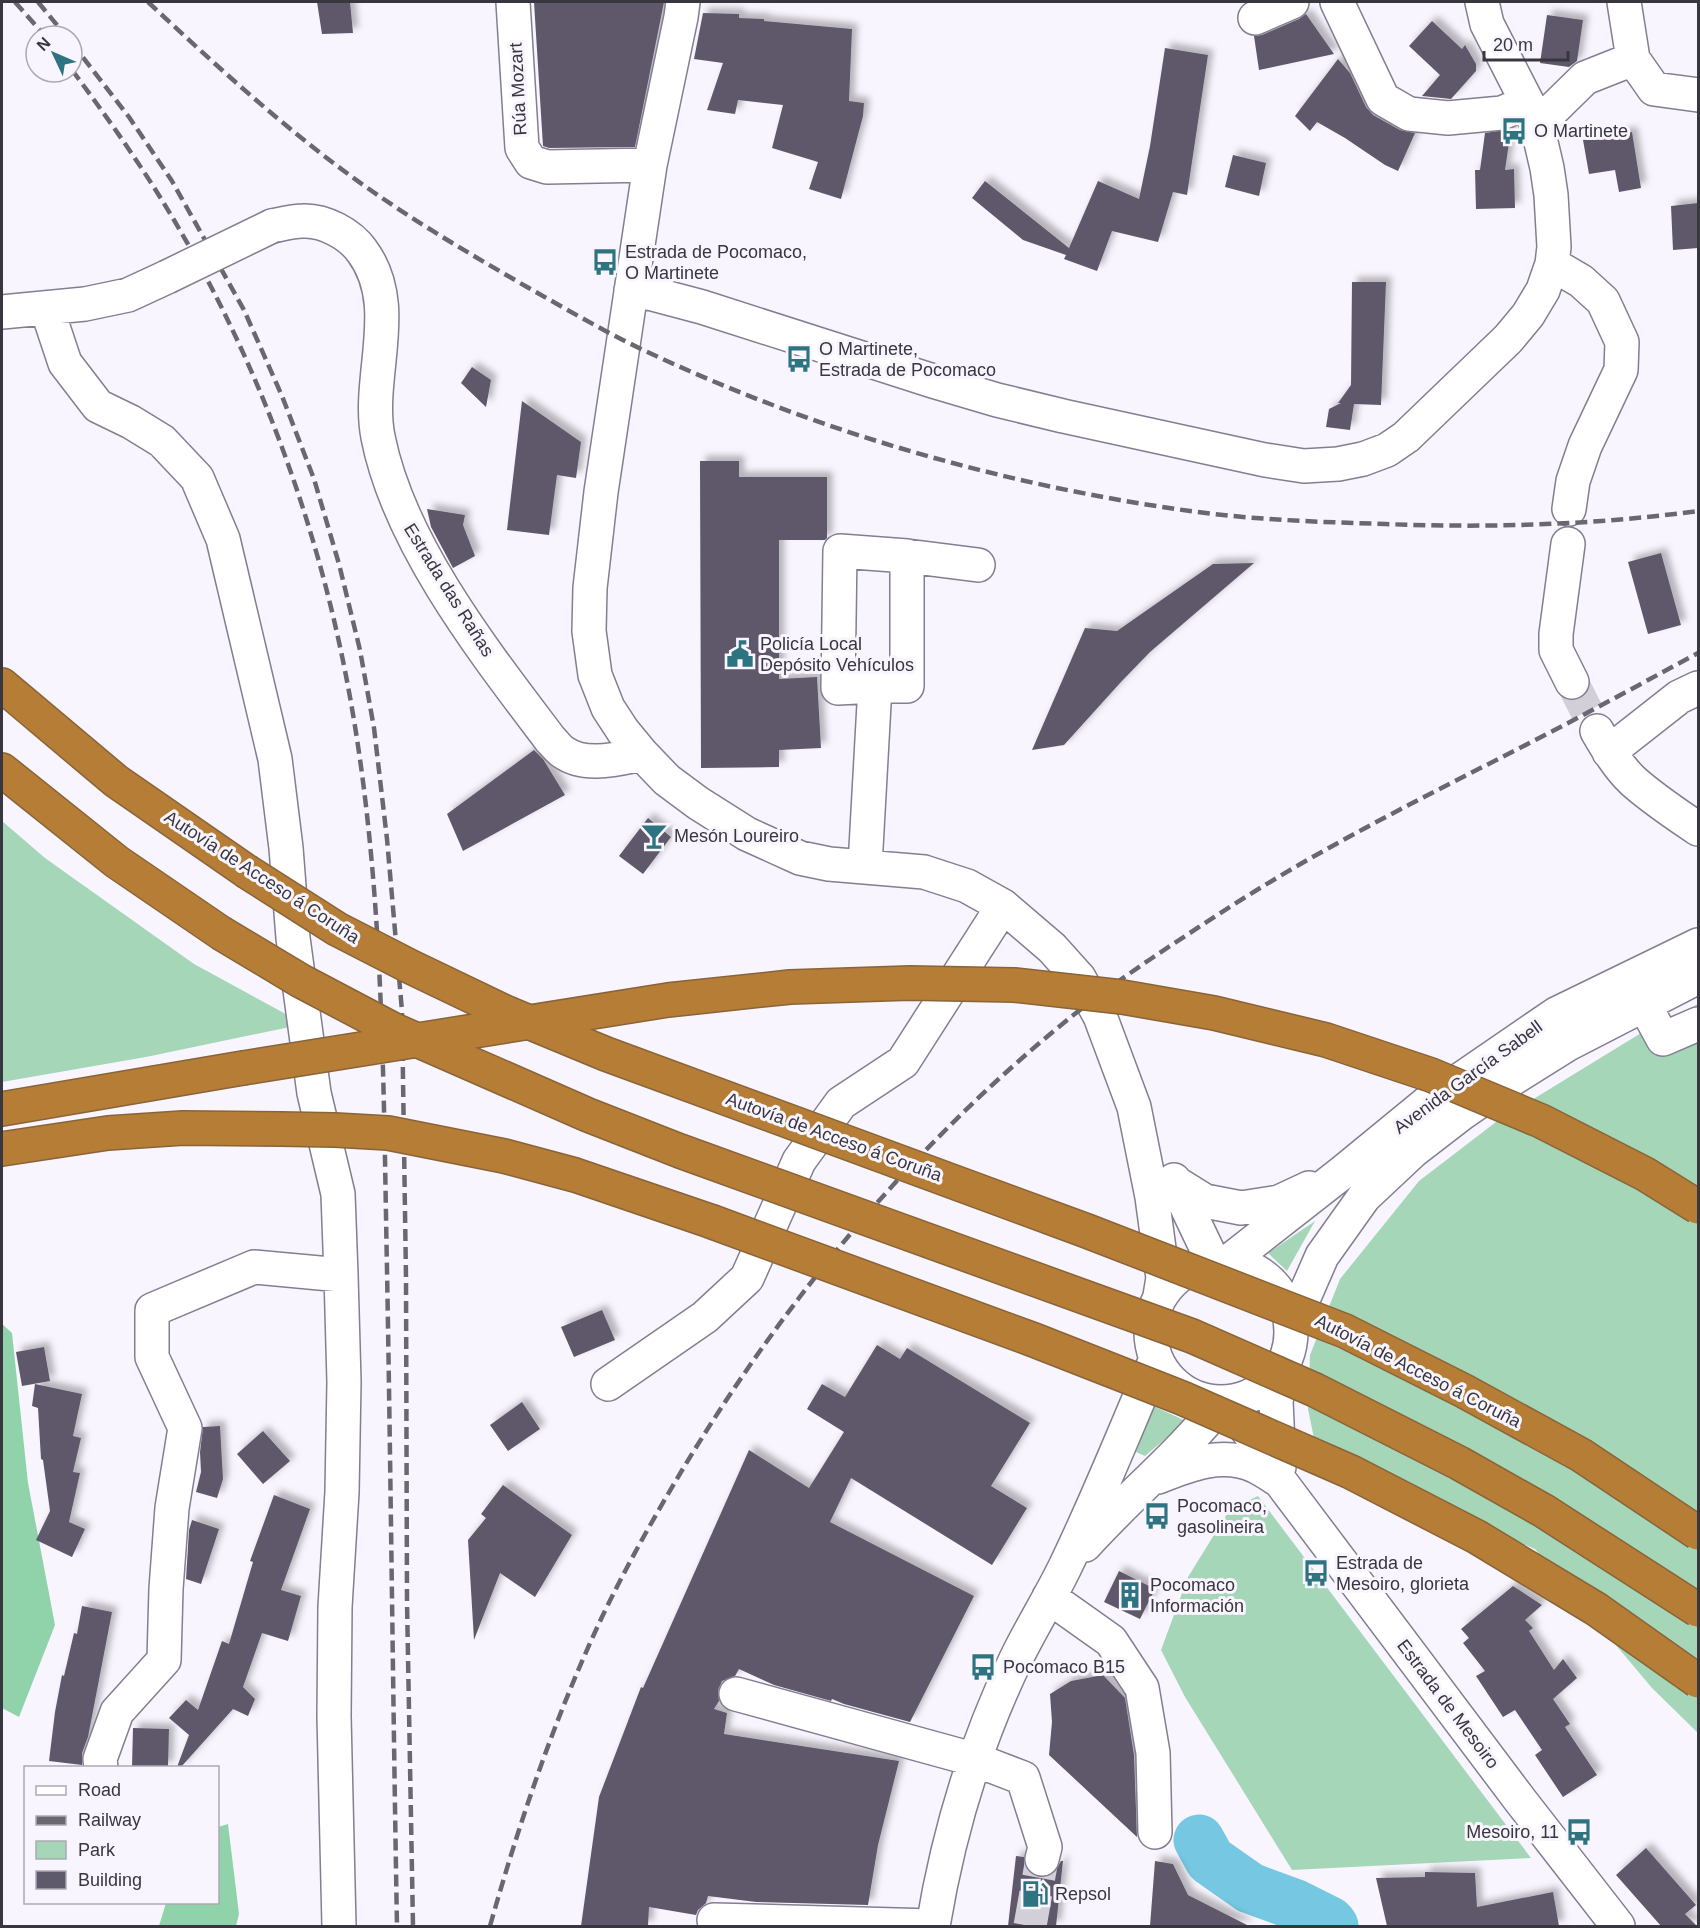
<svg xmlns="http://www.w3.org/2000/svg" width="1700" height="1928" font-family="Arial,sans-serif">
<defs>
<filter id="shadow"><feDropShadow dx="5.5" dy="-5.5" stdDeviation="3" flood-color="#0004"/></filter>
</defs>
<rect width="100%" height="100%" fill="#f8f5fe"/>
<path fill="#a6d6b8" d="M2,821L45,858L194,964L304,1024L146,1057L2,1082Z
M1698,1004V1733L1652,1688L1535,1549L1317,1453L1308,1409L1310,1355L1340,1279L1419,1181L1496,1122L1646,1030Z
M1315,1221L1287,1271L1268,1253Z
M1153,1406L1186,1421L1145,1456L1136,1452Z
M1258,1496L1531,1858L1292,1870L1185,1697L1161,1650L1188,1577L1230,1509Z"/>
<path fill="#90d3aa" d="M2,1324L12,1333L28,1483L55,1625L19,1717L2,1708Z
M228,1824L239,1914L236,1926H159L166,1903L218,1902V1827Z"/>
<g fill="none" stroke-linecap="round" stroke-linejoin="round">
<path stroke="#75c7e2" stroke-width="51" d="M1199,1840L1210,1860L1250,1888L1296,1905L1330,1922L1333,1926"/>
</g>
<path fill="#5e596b" filter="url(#shadow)" d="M317,2H350L353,33L322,34Z
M534,2H664L635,147L549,148L543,146Z
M703,13L739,14V18L764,19V21L852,29L849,101L864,103L863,116L841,199L809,189L818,162L772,148L783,105L738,100L735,114L707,110L723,63L694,59Z
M1306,14L1334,54L1259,70L1254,36L1262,35L1299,19Z
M1547,15L1583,20L1577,61L1569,67L1540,63Z
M1432,21L1462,49L1465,45L1476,64V71L1451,99L1422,96L1440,75L1409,46Z
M1165,48L1208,55L1187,195L1173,192L1158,242L1112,231L1097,271L1064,259L1066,255L1023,240L972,198L985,181L1069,248L1098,181L1139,199L1150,146Z
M1338,59L1350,73L1366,107L1373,115L1400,130L1415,133L1398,171L1385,165L1345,138L1317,122L1310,131L1295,116Z
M1511,129L1505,170L1514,169L1515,208L1476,209L1475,170H1480L1485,133Z
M1632,132L1641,188L1619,192L1615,170L1589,174L1583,140Z
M1233,155L1266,163L1259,196L1225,187Z
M1698,203V248L1673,250L1671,206Z
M1352,282H1386L1381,405L1354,404L1350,430L1326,427L1329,409L1341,403H1338L1351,385Z
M472,367L491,380L486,407L461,383Z
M522,401L581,442L576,478L557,475L549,535L507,530Z
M700,461H739V477H827V538L825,540H779V679L817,677L821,748L779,750V767L701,768Z
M427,509L465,515L463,525L475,556L453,568L431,527Z
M1661,553L1681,625L1648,634L1628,562Z
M1254,563L1150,652L1120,683L1064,745L1032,750L1085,628L1117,631L1213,564Z
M534,750L543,759L565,795L463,851L447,814Z
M648,818L671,837L643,874L619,856Z
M602,1310L615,1340L574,1357L561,1327Z
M877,1345L900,1359L907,1348L1030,1423L991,1486L1027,1508L992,1565L851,1478L830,1522L974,1596L910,1722L844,1704L832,1699L831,1701L774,1685L739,1669L735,1676L722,1681L718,1690L719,1701L714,1709L727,1713L724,1734L899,1761L878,1845L868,1905L756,1902L708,1896L706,1903L698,1910L696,1915L649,1907L648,1926H581L599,1797L641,1687L643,1688L749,1450L809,1488L844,1432L807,1409L822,1384L845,1397Z
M44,1347L50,1381L22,1386L16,1352Z
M35,1384L82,1394L73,1436L81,1438L73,1472L80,1473L69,1522L85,1529L72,1557L36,1540L50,1511L43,1460L41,1459L38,1408L32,1406Z
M522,1402L540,1429L508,1451L490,1425Z
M220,1426L223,1479L217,1498L196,1492L201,1472L200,1452L203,1427Z
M263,1431L290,1461L263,1484L237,1454Z
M503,1485L572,1535L535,1597L500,1573L474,1640L468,1540L486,1518L481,1514Z
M274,1495L310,1509L281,1590L301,1596L288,1641L262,1633L243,1687L255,1699L248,1716L233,1709L181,1767H177L189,1735L169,1718L186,1700L198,1710L222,1641L229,1644L253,1562L250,1561Z
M192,1520L219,1529L201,1584L186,1579L189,1530Z
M1119,1571L1155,1589L1140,1619L1104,1602Z
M1513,1586L1542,1605L1525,1620L1533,1628L1529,1631L1554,1670L1563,1659L1577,1678L1553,1699L1570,1724L1565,1727L1597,1775L1563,1797L1535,1755L1542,1750L1515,1710L1503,1717L1476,1676L1485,1671L1463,1643L1469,1638L1461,1629Z
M82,1606L112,1612L88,1737L82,1753V1765L49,1761L55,1712L62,1675L64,1676L74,1633L77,1634Z
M1103,1675L1125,1698L1134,1755L1137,1837L1049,1755L1052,1722L1050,1694L1071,1681Z
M133,1728L169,1729L168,1767L132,1766Z
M1646,1848L1696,1905L1685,1914L1697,1926H1661L1616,1875Z
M1016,1856L1024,1857V1865L1029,1872L1038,1877H1048L1055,1872L1061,1861H1063L1056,1926H1008Z
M1155,1861L1173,1864L1188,1895L1249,1926H1150Z
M1425,1872L1475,1873L1477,1907L1553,1892L1559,1926H1387L1376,1878L1425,1877Z"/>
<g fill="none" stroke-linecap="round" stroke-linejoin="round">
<path stroke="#d2cfd8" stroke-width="33" stroke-dasharray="33 16" stroke-linecap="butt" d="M1572,682L1597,731
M1030,1926L1042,1859"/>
<defs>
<path id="minor" d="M513,2L522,148L531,162L547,167L650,165
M683,2L681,17L650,165L601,492L590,588L589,631L595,675L608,708L623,731L642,754L667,780L698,803L747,834L800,858L829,864L924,872L967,886L1003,906L1052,948L1079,978L1100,1016L1134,1107L1152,1197L1163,1278L1160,1296
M1337,2L1383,99L1409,114L1448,118L1502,113L1527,102
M1255,18L1292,2
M1633,59L1654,89L1698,95
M1537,125L1585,78L1633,59L1624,2
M272,226C282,224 293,221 303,221C324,220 350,234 362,251C403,306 366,376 378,437C399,544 485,653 550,739C554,743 558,749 563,752C585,768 617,759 642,754
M1552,264L1581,281L1603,301L1622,342L1621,370L1585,446L1573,481L1569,509
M631,290L653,294L702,307L933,381L997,400L1063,416L1265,460L1304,466L1338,464L1363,459L1387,450L1406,437L1508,339L1528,315L1543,290L1552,264L1554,247L1551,195L1547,168L1537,125L1527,102L1487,24L1482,2
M47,309L65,363L98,406L131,422L162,441L197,478L223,539L275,759L286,848L293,938L314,1093L338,1194L341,1275L254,1267L152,1310V1357L185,1428L172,1508L166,1589L164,1660L117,1712L100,1759L101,1768
M2,312L85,304L128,295L167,277
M1568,544L1556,634V650L1572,682
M907,556L978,565
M1597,731C1607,748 1618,767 1633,781C1653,799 1676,814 1698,829
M1609,752L1679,697L1698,688
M865,866L875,686H907V556L840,551L838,688L875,686
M1645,1006L1663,1039L1698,1024
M1174,1180L1213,1262
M1176,1183L1205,1201L1241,1208L1279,1202L1309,1188
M1228,1262L1343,1172L1432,1099L1556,1014L1698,945
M1151 1332a70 70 0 1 1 140 0a70 70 0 1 1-140 0Z
M1291,1327L1322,1256L1364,1197L1413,1151L1461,1114L1512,1079L1568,1044L1698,977
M608,1384L705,1317L747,1278L799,1161L841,1103L903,1062L1003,906
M1236,1415L1251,1435L1280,1481L1520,1800L1618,1926
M1279,1467L1276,1401L1284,1363
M1158,1477C1188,1465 1222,1451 1255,1466C1263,1470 1272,1476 1280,1481
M1085,1545C1129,1496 1181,1454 1222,1402
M1049,1597L1111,1641L1142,1688L1153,1753L1155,1832
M736,1694L976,1760L1023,1778L1045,1847L1042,1859
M714,1920L933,1926
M339,1926L334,1716L335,1607L342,1492L344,1382L341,1275
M933,1926C948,1835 976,1742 1016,1659C1031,1628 1050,1598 1065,1567C1098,1499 1126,1428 1156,1359"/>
<path id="highway" d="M2,685L116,781L246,871
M2,770L117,862L221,933
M2,1109L243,1068
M2,1149L108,1133L183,1128L280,1129"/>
</defs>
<use href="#minor" stroke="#837e91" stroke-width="36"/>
<use href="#highway" stroke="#896439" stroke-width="36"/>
<use href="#minor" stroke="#fff" stroke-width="33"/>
<use href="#highway" stroke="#b57d36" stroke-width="33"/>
<path stroke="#69676f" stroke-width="4.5" stroke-dasharray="12 6" stroke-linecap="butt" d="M15,2L45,36
M38,2L66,36
M148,2C222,71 298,141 382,198C429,230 477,258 527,287C568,310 610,335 654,355C821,433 1008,486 1190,511C1255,520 1320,522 1385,524C1489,528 1595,525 1698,511
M72,43L129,117L172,181L244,310L282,396L314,479L339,564L360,650L374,728L387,839L402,1011L406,1278L407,1602L413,1926
M72,70C101,109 129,148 155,189C249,338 314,508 347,681C384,874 383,1073 387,1269C391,1488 393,1707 397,1926
M490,1926C520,1820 555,1717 602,1617C626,1567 653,1519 681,1472C783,1302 912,1146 1066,1021C1113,983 1165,949 1216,916C1310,854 1412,803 1512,752C1575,720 1637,686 1698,653"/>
<defs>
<path id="minor-bridge" d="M167,277L272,226"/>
<path id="highway-bridge" d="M246,871L337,929L411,967L507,1013L606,1054L1087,1231L1345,1331L1464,1391L1581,1455L1698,1533
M221,933L301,981L394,1030L588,1115L680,1151L1192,1336L1315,1390L1459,1463L1544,1511L1698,1610
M243,1068L668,1000L790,987L910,983L1014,985L1122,997L1214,1013L1326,1040L1431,1075L1541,1121L1645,1174L1698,1207
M280,1129L335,1130L388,1133L504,1156L575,1175L710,1221L1034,1340L1182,1398L1351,1472L1477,1537L1596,1609L1698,1681"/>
</defs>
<use href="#minor-bridge" stroke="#837e91" stroke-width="36" stroke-linecap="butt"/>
<use href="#highway-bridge" stroke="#896439" stroke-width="36" stroke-linecap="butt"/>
<use href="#minor-bridge" stroke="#fff" stroke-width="33"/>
<use href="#highway-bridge" stroke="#b57d36" stroke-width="33"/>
</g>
<defs>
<symbol id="bus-bare" viewBox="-9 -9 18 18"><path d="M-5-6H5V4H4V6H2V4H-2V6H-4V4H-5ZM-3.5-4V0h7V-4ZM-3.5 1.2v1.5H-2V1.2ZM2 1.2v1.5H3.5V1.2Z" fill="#2d7480" stroke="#f8f5fe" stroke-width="2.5" paint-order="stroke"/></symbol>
<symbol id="civic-bare" viewBox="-9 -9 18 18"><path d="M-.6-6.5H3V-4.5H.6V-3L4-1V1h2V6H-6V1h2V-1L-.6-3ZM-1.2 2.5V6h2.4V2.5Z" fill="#2d7480" stroke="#f8f5fe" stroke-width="2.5" paint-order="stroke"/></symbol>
<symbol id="bar-bare" viewBox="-9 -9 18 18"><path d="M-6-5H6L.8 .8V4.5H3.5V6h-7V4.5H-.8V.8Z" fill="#2d7480" stroke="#f8f5fe" stroke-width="2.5" paint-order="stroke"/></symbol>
<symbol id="building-bare" viewBox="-9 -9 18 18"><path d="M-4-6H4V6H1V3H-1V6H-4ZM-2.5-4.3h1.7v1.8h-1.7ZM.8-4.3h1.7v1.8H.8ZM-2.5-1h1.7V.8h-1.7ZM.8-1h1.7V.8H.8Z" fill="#2d7480" stroke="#f8f5fe" stroke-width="2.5" paint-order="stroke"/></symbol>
<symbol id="fuel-bare" viewBox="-9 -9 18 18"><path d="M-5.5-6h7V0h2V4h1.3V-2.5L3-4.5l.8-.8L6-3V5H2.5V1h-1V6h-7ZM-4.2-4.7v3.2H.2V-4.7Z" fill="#2d7480" stroke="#f8f5fe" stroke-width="2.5" paint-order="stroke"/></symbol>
</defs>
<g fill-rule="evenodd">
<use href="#bus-bare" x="1495" y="112" width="38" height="38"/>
<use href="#bus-bare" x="586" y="243" width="38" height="38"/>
<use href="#bus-bare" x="780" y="340" width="38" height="38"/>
<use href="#civic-bare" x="721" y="635" width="38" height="38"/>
<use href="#bar-bare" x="635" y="817" width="38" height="38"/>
<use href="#bus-bare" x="1138" y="1497" width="38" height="38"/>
<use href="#bus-bare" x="1297" y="1554" width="38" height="38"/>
<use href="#building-bare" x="1111" y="1576" width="38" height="38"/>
<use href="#bus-bare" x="964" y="1648" width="38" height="38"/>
<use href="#bus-bare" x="1560" y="1813" width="38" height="38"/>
<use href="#fuel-bare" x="1016" y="1875" width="38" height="38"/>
</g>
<g text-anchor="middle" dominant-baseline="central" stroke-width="6" stroke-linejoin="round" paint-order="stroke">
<g font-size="18" fill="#38363e" stroke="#f8f5fe">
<text transform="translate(518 89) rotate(-93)">Rúa Mozart</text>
<text transform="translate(449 590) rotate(58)">Estrada das Rañas</text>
<text transform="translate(262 877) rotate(33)">Autovía de Acceso á Coruña</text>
<text transform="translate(1468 1077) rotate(-36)">Avenida García Sabell</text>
<text transform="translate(834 1137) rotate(20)">Autovía de Acceso á Coruña</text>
<text transform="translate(1418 1371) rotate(27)">Autovía de Acceso á Coruña</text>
<text transform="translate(1448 1704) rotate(53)">Estrada de Mesoiro</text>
</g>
<g font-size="18" fill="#38363e" stroke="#f8f5fe" text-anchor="start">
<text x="1534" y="131">O Martinete</text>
<text x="625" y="252">Estrada de Pocomaco,<tspan x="625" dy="21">O Martinete</tspan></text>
<text x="819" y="349">O Martinete,<tspan x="819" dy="21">Estrada de Pocomaco</tspan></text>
<text x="760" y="644">Policía Local<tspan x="760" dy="21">Depósito Vehículos</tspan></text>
<text x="674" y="836">Mesón Loureiro</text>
<text x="1177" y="1506">Pocomaco,<tspan x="1177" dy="21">gasolineira</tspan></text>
<text x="1336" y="1563">Estrada de<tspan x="1336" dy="21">Mesoiro, glorieta</tspan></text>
<text x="1150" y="1585">Pocomaco<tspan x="1150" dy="21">Información</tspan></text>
<text x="1003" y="1667">Pocomaco B15</text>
<text x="1559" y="1832" text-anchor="end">Mesoiro, 11</text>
<text x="1055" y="1894">Repsol</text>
</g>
</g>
<rect width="1700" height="1928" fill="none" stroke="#38363e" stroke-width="6"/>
<rect x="24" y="1766" width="195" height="138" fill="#f8f5fe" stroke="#aba9b1" stroke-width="1.5"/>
<rect x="36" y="1786" width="30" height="9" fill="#ffffff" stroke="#aba9b1" stroke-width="1.5"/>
<text x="78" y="1796" font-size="18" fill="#38363e">Road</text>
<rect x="36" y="1816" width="30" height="9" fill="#69676f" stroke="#aba9b1" stroke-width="1.5"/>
<text x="78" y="1826" font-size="18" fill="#38363e">Railway</text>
<rect x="36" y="1841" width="30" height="18" fill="#a6d6b8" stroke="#aba9b1" stroke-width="1.5"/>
<text x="78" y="1856" font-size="18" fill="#38363e">Park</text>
<rect x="36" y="1871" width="30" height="18" fill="#5e596b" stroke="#aba9b1" stroke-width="1.5"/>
<text x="78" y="1886" font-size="18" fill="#38363e">Building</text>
<g transform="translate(54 54) rotate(314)"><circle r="28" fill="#f8f5fe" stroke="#aba9b1" stroke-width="1.5"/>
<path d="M0-4.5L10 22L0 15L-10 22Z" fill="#2d7480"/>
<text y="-9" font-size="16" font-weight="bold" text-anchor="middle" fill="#38363e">N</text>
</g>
<path d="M1484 51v9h84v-9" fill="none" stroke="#38363e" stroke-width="3"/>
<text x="1493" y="51" font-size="18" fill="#38363e" stroke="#f8f5fe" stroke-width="4.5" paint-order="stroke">20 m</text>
</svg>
